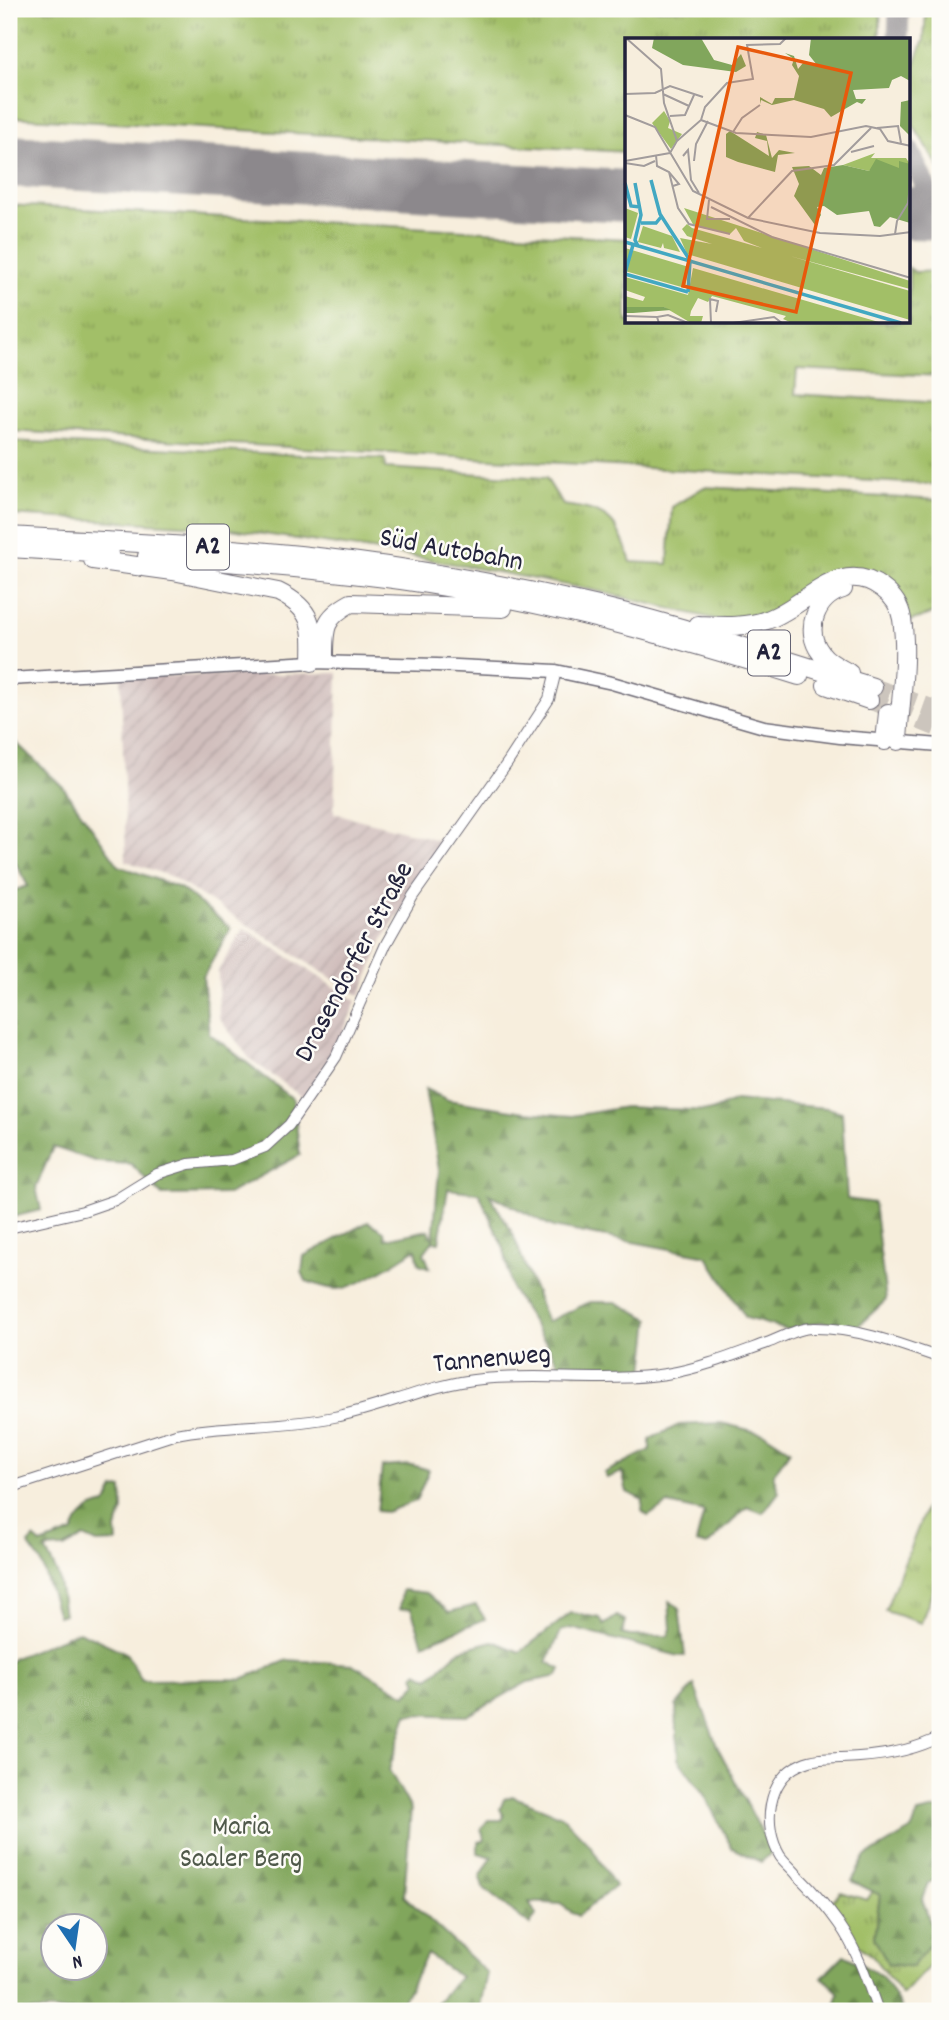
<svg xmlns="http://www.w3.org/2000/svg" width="949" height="2020" font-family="Dekko,sans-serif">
<defs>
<pattern id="industrial-furrows" width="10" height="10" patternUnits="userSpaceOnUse" patternTransform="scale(1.75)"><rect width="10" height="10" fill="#d1bfbd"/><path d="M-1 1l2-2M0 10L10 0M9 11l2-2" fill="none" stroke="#b3a4a3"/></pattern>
<pattern id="grass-tufts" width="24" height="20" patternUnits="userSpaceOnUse" patternTransform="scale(1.75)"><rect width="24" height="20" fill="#a2bf67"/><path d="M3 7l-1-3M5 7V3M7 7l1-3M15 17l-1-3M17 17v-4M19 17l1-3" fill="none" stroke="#849b56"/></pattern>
<pattern id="forest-firs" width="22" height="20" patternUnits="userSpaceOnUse" patternTransform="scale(1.75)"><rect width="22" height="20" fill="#81a65c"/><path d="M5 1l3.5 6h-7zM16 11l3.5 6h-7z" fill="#69874d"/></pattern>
</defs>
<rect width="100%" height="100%" fill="#fdfcf7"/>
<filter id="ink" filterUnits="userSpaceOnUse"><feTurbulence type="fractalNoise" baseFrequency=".0143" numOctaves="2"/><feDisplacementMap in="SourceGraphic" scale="14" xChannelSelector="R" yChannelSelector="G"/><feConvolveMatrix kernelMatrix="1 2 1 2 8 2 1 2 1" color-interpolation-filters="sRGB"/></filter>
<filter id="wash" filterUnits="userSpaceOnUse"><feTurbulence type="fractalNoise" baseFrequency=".00686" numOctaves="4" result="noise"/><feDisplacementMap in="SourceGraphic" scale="28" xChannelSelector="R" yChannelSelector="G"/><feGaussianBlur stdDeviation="1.57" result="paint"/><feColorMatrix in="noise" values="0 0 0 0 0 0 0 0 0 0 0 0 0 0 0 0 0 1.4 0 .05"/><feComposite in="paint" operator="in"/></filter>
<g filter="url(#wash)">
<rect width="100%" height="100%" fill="#f7eedd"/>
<path fill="url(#industrial-furrows)" d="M338,673L334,813L446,842L383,939L360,996L170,876L126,861L121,677Z
M244,928L356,1001L337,1048L302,1097L250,1059L219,1018L218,971Z"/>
<path fill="url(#grass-tufts)" stroke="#627051" stroke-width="2" d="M9,9H881L879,40H627V152L9,117Z
M926,9H940V169L913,125L915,63L924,40Z
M9,205L627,239V322H909V268L915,272L940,271V376L797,369L795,394L940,403V485L9,431Z
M9,441L385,459L386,468L546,478L563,505C609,511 616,518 631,562L668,564L672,507L704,487L940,500V611L907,622L862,573L767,615L723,621L593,590L411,556L217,527L9,515Z
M937,1480L940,1481V1581H936L921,1623L885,1611Z
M873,1891L880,1895L874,1937L912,1967L935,1937L934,1961L902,1995L873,1957L853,1941L829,1904L841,1892L867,1900Z"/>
<path fill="url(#forest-firs)" stroke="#52644c" stroke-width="2" fill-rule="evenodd" d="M9,736L63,787L119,866L180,888L231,928L203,977L209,1033L293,1099L300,1155L228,1194L162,1195L131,1164L98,1162L53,1147L36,1187L41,1210L9,1218V892L28,886L9,851Z
M425,1089L448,1100L525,1112L572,1116L625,1107L712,1111L735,1100L827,1108L842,1112L847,1199L874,1203L886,1300L856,1328L820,1322L787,1330L746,1318L707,1256L553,1227L489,1194L512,1232L547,1322L590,1302H616L650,1319L644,1371L578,1372L562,1368L512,1290L504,1249L479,1193L448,1189L439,1242L433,1241L424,1253L430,1268L419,1264L416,1249C400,1260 357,1288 338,1289C327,1289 316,1284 306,1281L302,1272L304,1256L368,1222L384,1231L385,1239L429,1230L433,1240L439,1170Z
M721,1423L765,1434L790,1450L773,1475L779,1492L763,1513L747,1507L707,1546L696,1543L704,1512L668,1504L648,1516L642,1511L643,1500L627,1492L622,1472L607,1478L604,1473L650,1450V1439L679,1425Z
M412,1465L429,1470L416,1501L386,1512L377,1511L382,1467Z
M122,1488L123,1510L116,1529L117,1542L97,1543L84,1537L64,1548L45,1549L58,1575L64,1614L58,1616L41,1562L28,1544L34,1538L41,1544L73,1532C78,1516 89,1507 106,1504L114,1489Z
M402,1590L427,1593L449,1612L476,1605L485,1619L423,1644L411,1608L400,1609Z
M669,1601L679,1607L685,1656H679L571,1628L561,1631L547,1662L561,1669L558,1676L528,1682L467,1716L407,1714L389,1770L411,1809L404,1896L487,1973L479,2011H444L436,2003L460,1977L427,1954L399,2008L389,2011H9V1663L14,1658L79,1631L126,1653L142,1680L242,1679L288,1660L352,1664L406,1695L417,1683L414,1675L417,1672L429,1678L460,1650L493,1641L520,1652L571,1613L600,1618L604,1625L617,1616L626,1621L622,1634L630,1636H668L671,1629ZM52,1926H94V1968H52Z
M694,1685L717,1746L772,1852L761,1862L732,1848L705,1796L678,1759L676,1706Z
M512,1796L562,1816L590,1845L615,1886L578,1916L560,1904L529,1902L536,1915L530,1925L483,1888L480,1877L492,1857L478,1853V1842L485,1840L481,1829L488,1820H502L504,1816L500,1809L504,1799Z
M940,1808V1876L928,1884L922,1899L935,1937L912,1967L888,1964L874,1938L880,1895L852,1881L865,1857L912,1829L918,1813Z
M844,1955L882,1976L903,2011H833L839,1993L822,1977Z"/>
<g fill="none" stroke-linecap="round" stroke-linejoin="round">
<path stroke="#8c888c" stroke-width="21" d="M898,40L899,9
M909,150L938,214"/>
<path stroke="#8c888c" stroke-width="52" d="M9,161L627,196
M909,213L940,214"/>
</g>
</g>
<g filter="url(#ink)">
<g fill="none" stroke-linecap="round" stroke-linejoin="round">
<path stroke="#ccc5bd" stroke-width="18" stroke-dasharray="18 9" stroke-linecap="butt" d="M873,687L940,711
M869,700L940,729"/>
<defs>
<path id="minor" d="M9,1228L83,1211L115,1200L157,1174L189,1164L232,1160L265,1147L289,1125L336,1057L386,944L413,896L508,762L549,699L556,671
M9,1488L176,1434C228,1424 282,1428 334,1417C384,1407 430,1384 482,1379C543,1373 605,1383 666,1374C702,1368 734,1355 767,1343C781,1338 798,1328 812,1328C855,1327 900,1344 940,1358
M878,2011C867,1981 858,1951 839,1924C827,1907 813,1891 798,1876C793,1869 785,1863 780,1856C762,1826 767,1779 801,1764C819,1756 839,1759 859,1757C887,1755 915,1750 940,1737"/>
<path id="secondary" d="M9,679L312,662L437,665L556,671L612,683L764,727L840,737L940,745"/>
<path id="motorway" d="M9,536C95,541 182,544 268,552C371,561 472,578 572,600C675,622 773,657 873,687
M9,548L109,554
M147,556C232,562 317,569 401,580C537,599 669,635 799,676
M93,560L173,571L278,592C313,609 313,625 312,662
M843,589C816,597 803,630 821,653C827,662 840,668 849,673
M698,625C722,626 744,628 767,620C805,607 840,556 882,588C893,596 900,605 902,619C908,658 900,701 898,741
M324,659C324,629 323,618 351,603L503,608
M826,685L869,700
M885,741L888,713"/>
</defs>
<use href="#minor" stroke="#6d6974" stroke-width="12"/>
<use href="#secondary" stroke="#6d6974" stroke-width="15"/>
<use href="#motorway" stroke="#6d6974" stroke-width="20"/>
<use href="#minor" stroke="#fff" stroke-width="10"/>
<use href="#secondary" stroke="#fff" stroke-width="12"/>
<use href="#motorway" stroke="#fff" stroke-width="18"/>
</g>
</g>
<g text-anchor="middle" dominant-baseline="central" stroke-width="5" stroke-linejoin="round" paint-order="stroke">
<g fill="#fdfcf7" stroke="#646373" stroke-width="2">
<rect x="187" y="524.5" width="42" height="45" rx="5"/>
<rect x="748" y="630.5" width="42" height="45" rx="5"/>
</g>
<g font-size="26" font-weight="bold" fill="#22223b">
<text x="208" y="547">A2</text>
<text x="769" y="653">A2</text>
</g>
<g font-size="28" fill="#22223b" stroke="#fdfcf7">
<text transform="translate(451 552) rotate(10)">Süd Autobahn</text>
<text transform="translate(356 963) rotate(-62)">Drasendorfer Straße</text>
<text transform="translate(492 1361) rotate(-5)">Tannenweg</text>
</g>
<g font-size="28" fill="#4f594a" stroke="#fdfcf7">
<text x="241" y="1829">Maria<tspan x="241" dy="32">Saaler Berg</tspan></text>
</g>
</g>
<g transform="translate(625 38)">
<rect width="285" height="285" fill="#f7eedd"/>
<path d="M39,73L45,83L43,90L57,96L46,111L27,85ZM250,115L246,120H281L285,126L275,131L250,127L244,133L218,127ZM0,170L13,175L6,201L0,199ZM59,170L285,243V251L165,218L285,253V282L62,216L55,200L87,206L62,198L57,191L62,186L67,190L137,210L119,203L111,190L105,196L69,188ZM18,188L47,198L55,214L39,210L38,205L36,210L13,204ZM0,210L64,229L60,250L0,233ZM68,230L257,285H167L158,281L161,278L87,258L83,264L73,260L66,273L65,278H78L76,285H66L39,269H0V258L18,263L20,259L0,252V239L63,257Z" fill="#a2bf67"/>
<path d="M29,0H76L89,22L107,27L116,16L121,28L111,34L58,27L27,10ZM186,0H285V43L276,38L267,42L264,50L228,52L231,61H241L237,66L232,64L206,79L199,71L169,62L147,67L136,62L135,66V59L147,66L150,60H169L174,38L167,27L169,21L160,15L169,18L173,31L178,25L192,27L184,17ZM285,62V98L275,88L276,64ZM105,93L144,118L142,103L130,100L132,94L141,97L147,120L154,112L170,115L153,117L150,134L113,124L101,119V96ZM251,121L274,130V123L285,126V185L265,179L255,189L249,188L244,173L212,177L199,168L192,169L196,177L190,187L169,158L174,146L167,129L184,128L196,137L199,130L218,127L244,133ZM0,269H39L46,272L8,275H0Z" fill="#81a65c"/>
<path fill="none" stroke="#42a8c2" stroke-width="3.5" d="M26,142L35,176L66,224M0,145L6,168L15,169M10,145L16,177L10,202L13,208M16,185H31L36,179M0,204L276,285M0,235L8,207M0,236L63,254M63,254L65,223"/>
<path fill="none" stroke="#a29c9c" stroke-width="2" d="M1,0L36,31L39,65L52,103L45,115M0,56L30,55L45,48L78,59M38,56L64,68M0,77L30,89L68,153L123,180L195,195L255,198L286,194M45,78L60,77L69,57M76,82L111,95L186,99L241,88L255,91L263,103L286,108M252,90L273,88L276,105M108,94L117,80L135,67M52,103L76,82L80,69L102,45L128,41L122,7L155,6L161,0M226,114L249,108M31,117L32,128L44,134L54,146L48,148M58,118L63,112L66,142L74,155M0,123L45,115M69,123L71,106L83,83M0,125L19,128L30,123M44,134L53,170L64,186L105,196M84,162L82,181H105M86,169L147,199L286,240M123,180L167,133L209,127L246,90M270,196L272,183L283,165L286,138M0,278L32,279M34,285L32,279L43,277L63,285M86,285L85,261L93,263L91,274M108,285L149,279L157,285"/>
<path fill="#e8590c" fill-opacity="0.15" stroke="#e8590c" stroke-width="3.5" d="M113,9L226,35L171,274L58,248Z"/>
<rect width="285" height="285" fill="none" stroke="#22223b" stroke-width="3.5"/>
</g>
<rect width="949" height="2020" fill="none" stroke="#fdfcf7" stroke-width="35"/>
<g transform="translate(74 1947) rotate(167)"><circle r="33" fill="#fdfcf7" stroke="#a5a5ac" stroke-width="2"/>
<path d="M0-5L12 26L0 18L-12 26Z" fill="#1f6fb2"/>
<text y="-10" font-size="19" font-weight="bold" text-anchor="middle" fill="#22223b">N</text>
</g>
</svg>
